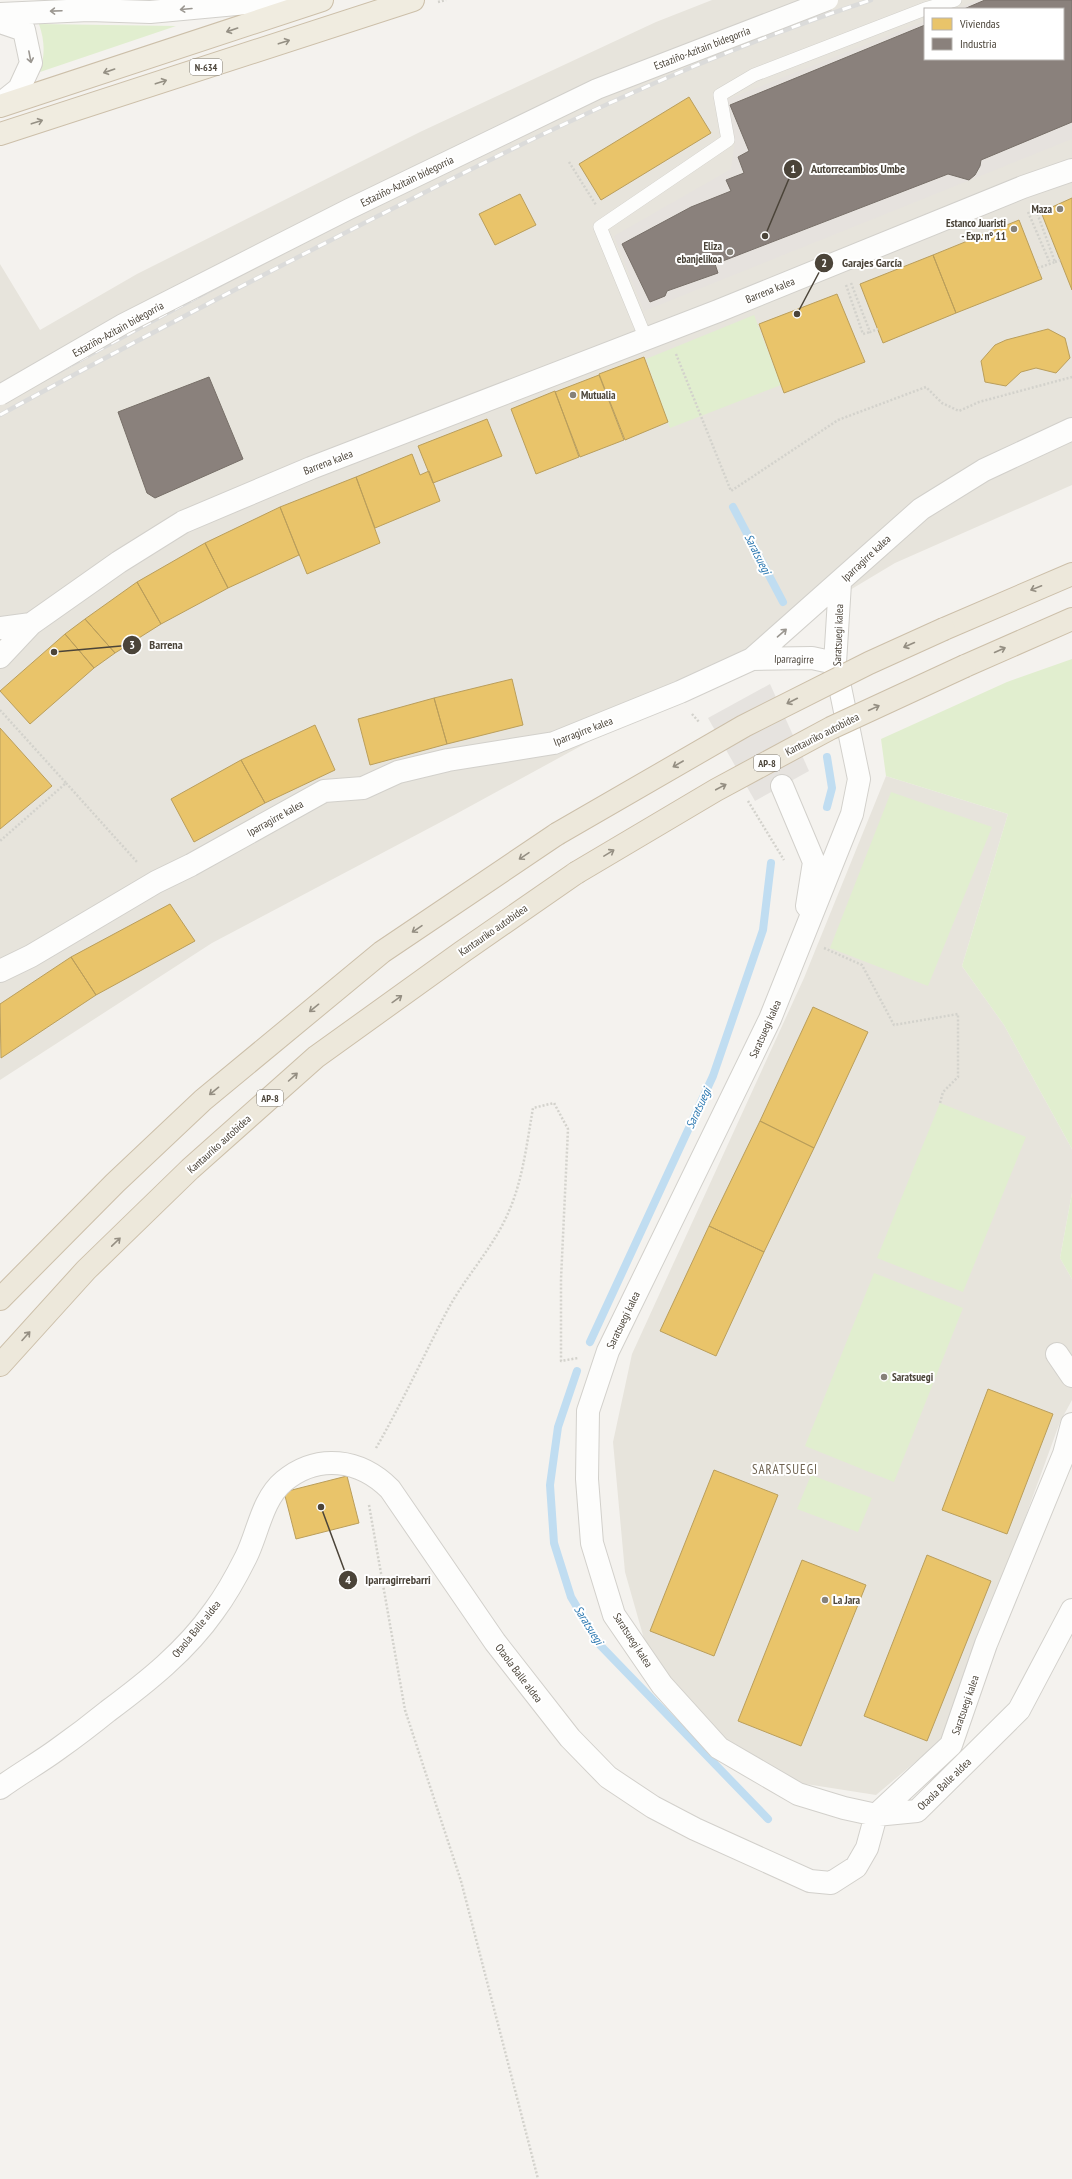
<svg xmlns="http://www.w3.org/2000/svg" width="1072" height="2179" font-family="'PT Sans Narrow',sans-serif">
<rect width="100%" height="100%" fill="#f4f2ee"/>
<path fill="#e7e4dc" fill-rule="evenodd" d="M712,0H1072V485L895,563L680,692L456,814L212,943L0,1080V264L40,330L137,274L420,132L656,22ZM925,9H1063V59H925Z
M886,776L1008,814L962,966L1004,1025L1072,1149V1193L1060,1258L1072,1279V1400L1060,1422L945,1737L876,1795L793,1782L730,1744L648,1653L625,1572L613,1442L632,1354L804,978Z"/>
<path fill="#e6e2de" d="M978,0H1072V139L644,311L614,236L731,169L735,141L726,100L925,21V59H1063V9H956Z"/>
<path fill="#e1eecf" d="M39,24L176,26L40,72C45,54 45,42 39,24Z
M754,315L781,385L670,428L646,359Z
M1072,659V1149L1004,1025L962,966L1008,814L886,776L881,739L1007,682Z
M891,792L992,827L928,986L830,948Z
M940,1103L1026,1137L963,1292L877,1258Z
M1072,1193V1279L1060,1258Z
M874,1273L963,1308L894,1482L805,1446Z
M811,1475L872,1498L858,1532L797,1509Z"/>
<path fill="#e6e3df" d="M770,684L809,771L755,801L708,718Z"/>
<path fill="#e9c46a" stroke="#ba9e5b" d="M689,97L711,133L601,200L579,164Z
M520,194L536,225L495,245L479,214Z
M1072,198V290L1041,212Z
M1019,220L1042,279L956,313L933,255Z
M933,255L956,313L883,343L860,284Z
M837,294L865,362L784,393L759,324Z
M1048,329L1065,338L1070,358L1056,373L1036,368L1021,372L1006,386L985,382L981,361L995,345L1006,340Z
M644,357L668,422L625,440L599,374Z
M599,375L624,440L580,457L555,392Z
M555,391L579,457L536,474L511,409Z
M487,419L502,456L433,483L418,446Z
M412,454L420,475L429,471L440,501L375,528L356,477Z
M356,477L380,543L307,574L280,507Z
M280,507L299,555L228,588L205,543Z
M205,543L228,588L161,624L137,582Z
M137,582L161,624L115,653L85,619Z
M85,619L115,653L94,668L65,634Z
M65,634L94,668L30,724L0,691Z
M512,679L523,725L447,744L434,698Z
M434,698L447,744L370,765L358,719Z
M315,725L335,770L265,803L241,760Z
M0,728L52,786L0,829Z
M241,760L265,803L194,842L171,799Z
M170,904L195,941L96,995L71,957Z
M71,957L96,995L1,1058L0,1004Z
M813,1007L868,1032L814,1148L760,1121Z
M760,1121L814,1148L764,1252L709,1226Z
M709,1226L764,1252L716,1356L660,1331Z
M988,1389L1053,1414L1007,1534L942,1510Z
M714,1470L778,1495L714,1656L650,1631Z
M347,1476L359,1523L296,1539L284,1492Z
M927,1555L991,1581L927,1741L864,1716Z
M802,1560L866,1585L801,1746L738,1721Z"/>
<path fill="#8a817c" stroke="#776f68" d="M985,0H1072V122L981,160L980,166L975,175L969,180L948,174L715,264L718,273L667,291L665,296L650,302L622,244L691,207L731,191L726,180L744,173L738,157L749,151L730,105L925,25V59H1063V9H964Z
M209,377L243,459L155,498L147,493L118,412Z"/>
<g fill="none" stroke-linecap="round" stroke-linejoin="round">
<path stroke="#c0ddf1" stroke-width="8" d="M733,507L783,602
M827,757L832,788L827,807
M590,1342L713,1076L763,930L771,863
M577,1371L558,1427L550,1485L554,1543L571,1597L599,1644L768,1819"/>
<defs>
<path id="service" d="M925,9L955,0
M646,339L600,227L728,140L720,95L754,75L925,9"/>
<path id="minor" d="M840,583L835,663L859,779L852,814L770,1019L608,1351L588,1411L587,1479L592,1543L614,1615L662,1685L719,1748L798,1794L844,1808L876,1815L917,1811L1019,1710L1072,1610
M752,659L812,658L835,663
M782,786L814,862L807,906
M0,971L31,956L156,882L191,865L324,791L363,788L398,772L448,760L554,743L680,692L752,659L921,509L984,470L1072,429
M1057,1354L1072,1376
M0,1788C19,1774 39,1763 58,1749C75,1737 92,1724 108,1711C147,1682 186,1651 214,1611C226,1595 237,1575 246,1557C258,1533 262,1499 284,1481C318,1453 360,1459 390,1489L495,1642L570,1738L608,1777L653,1807L695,1829L810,1881L831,1883L856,1867L867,1848L876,1815
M876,1815L951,1745L986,1644L1064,1454L1072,1424"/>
<path id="tertiary" d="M0,14L89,10L150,12L281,0
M0,22L24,30L31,63L19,89L0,104
M0,628L31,624
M0,657L31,624L119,562L183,522L311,468L718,311L1023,187L1072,170"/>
<path id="trunk" d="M0,106L322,0
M0,134L413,0"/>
<path id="motorway" d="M944,629L1072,574
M965,666L1072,619
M0,1299L115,1183L203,1100L382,952L557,834
M0,1365L86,1270L190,1169L316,1057L462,952L576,873"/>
</defs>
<use href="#service" stroke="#d2d0cb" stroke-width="14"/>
<use href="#minor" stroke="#d2d0cb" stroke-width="24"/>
<use href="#tertiary" stroke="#d2d0cb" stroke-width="24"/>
<use href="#trunk" stroke="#ccbfa9" stroke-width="24"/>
<use href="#motorway" stroke="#ccbfa9" stroke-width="24"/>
<path stroke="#d3d2cc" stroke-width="2.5" stroke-dasharray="2 2" stroke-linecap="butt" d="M438,2L446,0
M569,162L596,205
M1036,210L1055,262L1038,268
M1028,212L1050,263
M1055,262L1060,260
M851,283L870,332L878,329
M846,285L863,334L870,332
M676,354L731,491L838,420L926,387L942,403L959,411L979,402L1072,377
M0,710L66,783L0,841
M692,714L699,722
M66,783L138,863
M748,801L784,860
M824,948L862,965L894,1025L958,1014V1077L943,1092L940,1103
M376,1448C402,1403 423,1357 447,1311C465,1277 494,1247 509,1211C523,1179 527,1142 533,1108L554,1103L568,1129L561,1279V1361L578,1358
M369,1505L405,1710L461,1881L538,2179"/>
<use href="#service" stroke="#fdfdfc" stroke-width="13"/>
<use href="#minor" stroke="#fdfdfc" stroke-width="22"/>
<use href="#tertiary" stroke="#fdfdfc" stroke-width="22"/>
<use href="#trunk" stroke="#f0ece0" stroke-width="22"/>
<use href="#motorway" stroke="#ede8db" stroke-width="22"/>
<defs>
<path id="rail" d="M0,403L266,260L449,169L598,92L699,45L818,0
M0,415C125,346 251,281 378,216C539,134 699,56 871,0"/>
</defs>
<use href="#rail" stroke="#dbdbda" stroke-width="4.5"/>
<use href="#rail" stroke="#fff" stroke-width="3" stroke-dasharray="9" stroke-linecap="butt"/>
<defs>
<path id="pedestrian-bridge" d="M0,395L123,324L349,209L597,89L828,0"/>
<path id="motorway-bridge" d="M557,834L744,726L869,663L944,629
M576,873L716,790L831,728L965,666"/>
</defs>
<use href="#pedestrian-bridge" stroke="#d2d0cb" stroke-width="22" stroke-linecap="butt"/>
<use href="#motorway-bridge" stroke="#ccbfa9" stroke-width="24" stroke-linecap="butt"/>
<use href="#pedestrian-bridge" stroke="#fdfdfc" stroke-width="20"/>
<use href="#motorway-bridge" stroke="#ede8db" stroke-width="22"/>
</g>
<defs><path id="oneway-shaft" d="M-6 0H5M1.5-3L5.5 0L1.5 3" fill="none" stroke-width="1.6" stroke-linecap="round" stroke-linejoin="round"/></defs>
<g stroke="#9b9791">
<use href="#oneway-shaft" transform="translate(186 9) rotate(175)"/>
<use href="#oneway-shaft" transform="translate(56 11) rotate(178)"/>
<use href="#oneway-shaft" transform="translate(30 57) rotate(79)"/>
<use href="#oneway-shaft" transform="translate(782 633) rotate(-41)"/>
</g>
<g stroke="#959084">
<use href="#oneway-shaft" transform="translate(232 30) rotate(161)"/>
<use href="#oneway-shaft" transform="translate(284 42) rotate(-18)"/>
<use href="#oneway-shaft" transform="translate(109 71) rotate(161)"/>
<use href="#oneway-shaft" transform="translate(161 82) rotate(-18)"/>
<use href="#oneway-shaft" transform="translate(37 122) rotate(-18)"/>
</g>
<g stroke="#948e82">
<use href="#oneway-shaft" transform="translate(1036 588) rotate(158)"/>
<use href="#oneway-shaft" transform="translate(909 645) rotate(156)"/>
<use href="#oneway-shaft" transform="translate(1000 650) rotate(-24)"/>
<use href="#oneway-shaft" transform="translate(792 701) rotate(153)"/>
<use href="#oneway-shaft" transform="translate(874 708) rotate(-25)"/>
<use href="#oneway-shaft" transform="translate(678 764) rotate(150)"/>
<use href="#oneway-shaft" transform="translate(721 787) rotate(-28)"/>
<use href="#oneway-shaft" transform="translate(609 853) rotate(-31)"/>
<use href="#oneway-shaft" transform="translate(524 856) rotate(146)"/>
<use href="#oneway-shaft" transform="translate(417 929) rotate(146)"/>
<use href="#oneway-shaft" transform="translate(397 999) rotate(-36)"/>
<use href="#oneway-shaft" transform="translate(314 1008) rotate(141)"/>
<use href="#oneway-shaft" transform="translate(293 1077) rotate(-42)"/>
<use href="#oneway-shaft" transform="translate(214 1091) rotate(141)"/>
<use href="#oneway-shaft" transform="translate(116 1242) rotate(-44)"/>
<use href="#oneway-shaft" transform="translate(26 1336) rotate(-48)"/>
</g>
<g fill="#868178" stroke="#fff" stroke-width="1.5">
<circle cx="1060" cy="209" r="4"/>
<circle cx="1014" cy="229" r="4"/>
<circle cx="730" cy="252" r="4"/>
<circle cx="573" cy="395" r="4"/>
<circle cx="884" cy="1377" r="4"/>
<circle cx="825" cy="1600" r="4"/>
</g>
<g text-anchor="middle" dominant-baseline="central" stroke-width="4" stroke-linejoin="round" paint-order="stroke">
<g fill="#fff" stroke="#817c74" stroke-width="1">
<rect x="190" y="59" width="32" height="16" rx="3"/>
<rect x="754" y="755" width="26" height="16" rx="3"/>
<rect x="257" y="1090" width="26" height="16" rx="3"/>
</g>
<g font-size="10" font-weight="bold" fill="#4b4439">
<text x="206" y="67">N-634</text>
<text x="767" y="763">AP-8</text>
<text x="270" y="1098">AP-8</text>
</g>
<g font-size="11" fill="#4b4439" stroke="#fff">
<text transform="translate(702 48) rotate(-21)">Estaziño-Azitain bidegorria</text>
<text transform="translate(407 181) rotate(-26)">Estaziño-Azitain bidegorria</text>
<text transform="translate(770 290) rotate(-22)">Barrena kalea</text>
<text transform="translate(118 329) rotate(-29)">Estaziño-Azitain bidegorria</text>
<text transform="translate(328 462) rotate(-21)">Barrena kalea</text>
<text transform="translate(866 558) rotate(-43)">Iparragirre kalea</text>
<text transform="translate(838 635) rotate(-88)">Saratsuegi kalea</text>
<text transform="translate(794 659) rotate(1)">Iparragirre</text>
<text transform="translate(583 731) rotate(-21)">Iparragirre kalea</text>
<text transform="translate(822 734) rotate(-27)">Kantauriko autobidea</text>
<text transform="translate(275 818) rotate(-29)">Iparragirre kalea</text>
<text transform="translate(493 930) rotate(-35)">Kantauriko autobidea</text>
<text transform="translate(765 1029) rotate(-66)">Saratsuegi kalea</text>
<text transform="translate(219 1144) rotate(-42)">Kantauriko autobidea</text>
<text transform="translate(623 1320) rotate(-64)">Saratsuegi kalea</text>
<text transform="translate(196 1629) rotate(-51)">Otaola Balle aldea</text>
<text transform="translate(633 1640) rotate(57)">Saratsuegi kalea</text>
<text transform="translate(519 1673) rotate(53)">Otaola Balle aldea</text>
<text transform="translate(965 1705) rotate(-71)">Saratsuegi kalea</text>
<text transform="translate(944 1784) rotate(-44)">Otaola Balle aldea</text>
</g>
<g font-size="11" font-weight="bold" fill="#4b4439" stroke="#fff" text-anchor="end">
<text x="1052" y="209">Maza</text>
<text x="1006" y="223">Estanco Juaristi<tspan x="1006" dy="13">- Exp. nº 11</tspan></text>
<text x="722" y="246">Eliza<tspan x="722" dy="13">ebanjelikoa</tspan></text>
<text x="581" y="395" text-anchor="start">Mutualia</text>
<text x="892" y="1377" text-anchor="start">Saratsuegi</text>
<text x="833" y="1600" text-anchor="start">La Jara</text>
</g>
<g font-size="12" font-style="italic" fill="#2e7ab2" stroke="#fff">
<text transform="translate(758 554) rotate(63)">Saratsuegi</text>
<text transform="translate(698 1108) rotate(-65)">Saratsuegi</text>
<text transform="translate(589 1625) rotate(58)">Saratsuegi</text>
</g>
<g font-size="13" letter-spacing="1" fill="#6e6250" stroke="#fff">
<text x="785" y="1469">SARATSUEGI</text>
</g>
</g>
<path fill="none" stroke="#4b4439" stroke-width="1.5" d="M765 236L793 169M797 314L824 263M54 652L132 645M321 1507L348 1580"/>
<g fill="#4b4439" stroke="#fff" stroke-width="1.5">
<circle cx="765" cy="236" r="4"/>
<circle cx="797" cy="314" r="4"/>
<circle cx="54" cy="652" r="4"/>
<circle cx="321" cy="1507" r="4"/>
<circle cx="793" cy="169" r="10"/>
<circle cx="824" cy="263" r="10"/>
<circle cx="132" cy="645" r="10"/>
<circle cx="348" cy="1580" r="10"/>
</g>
<g font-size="12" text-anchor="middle" font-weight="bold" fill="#fff">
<text x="793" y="173">1</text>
<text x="824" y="267">2</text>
<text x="132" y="649">3</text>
<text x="348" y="1584">4</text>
</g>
<g font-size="12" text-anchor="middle" font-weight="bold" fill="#4b4439" stroke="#fff" stroke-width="4" stroke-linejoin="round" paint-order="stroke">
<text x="858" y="173">Autorrecambios Umbe</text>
<text x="872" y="267">Garajes García</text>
<text x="166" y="649">Barrena</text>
<text x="398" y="1584">Iparragirrebarri</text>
</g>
<rect x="924" y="8" width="140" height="52" fill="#ffffff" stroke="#b7b4b0"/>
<rect x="932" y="18" width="20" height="12" fill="#e9c46a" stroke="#b7b4b0"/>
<text x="960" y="28" font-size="12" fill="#4b4439">Viviendas</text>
<rect x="932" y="38" width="20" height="12" fill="#8a817c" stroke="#b7b4b0"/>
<text x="960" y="48" font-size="12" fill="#4b4439">Industria</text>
</svg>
